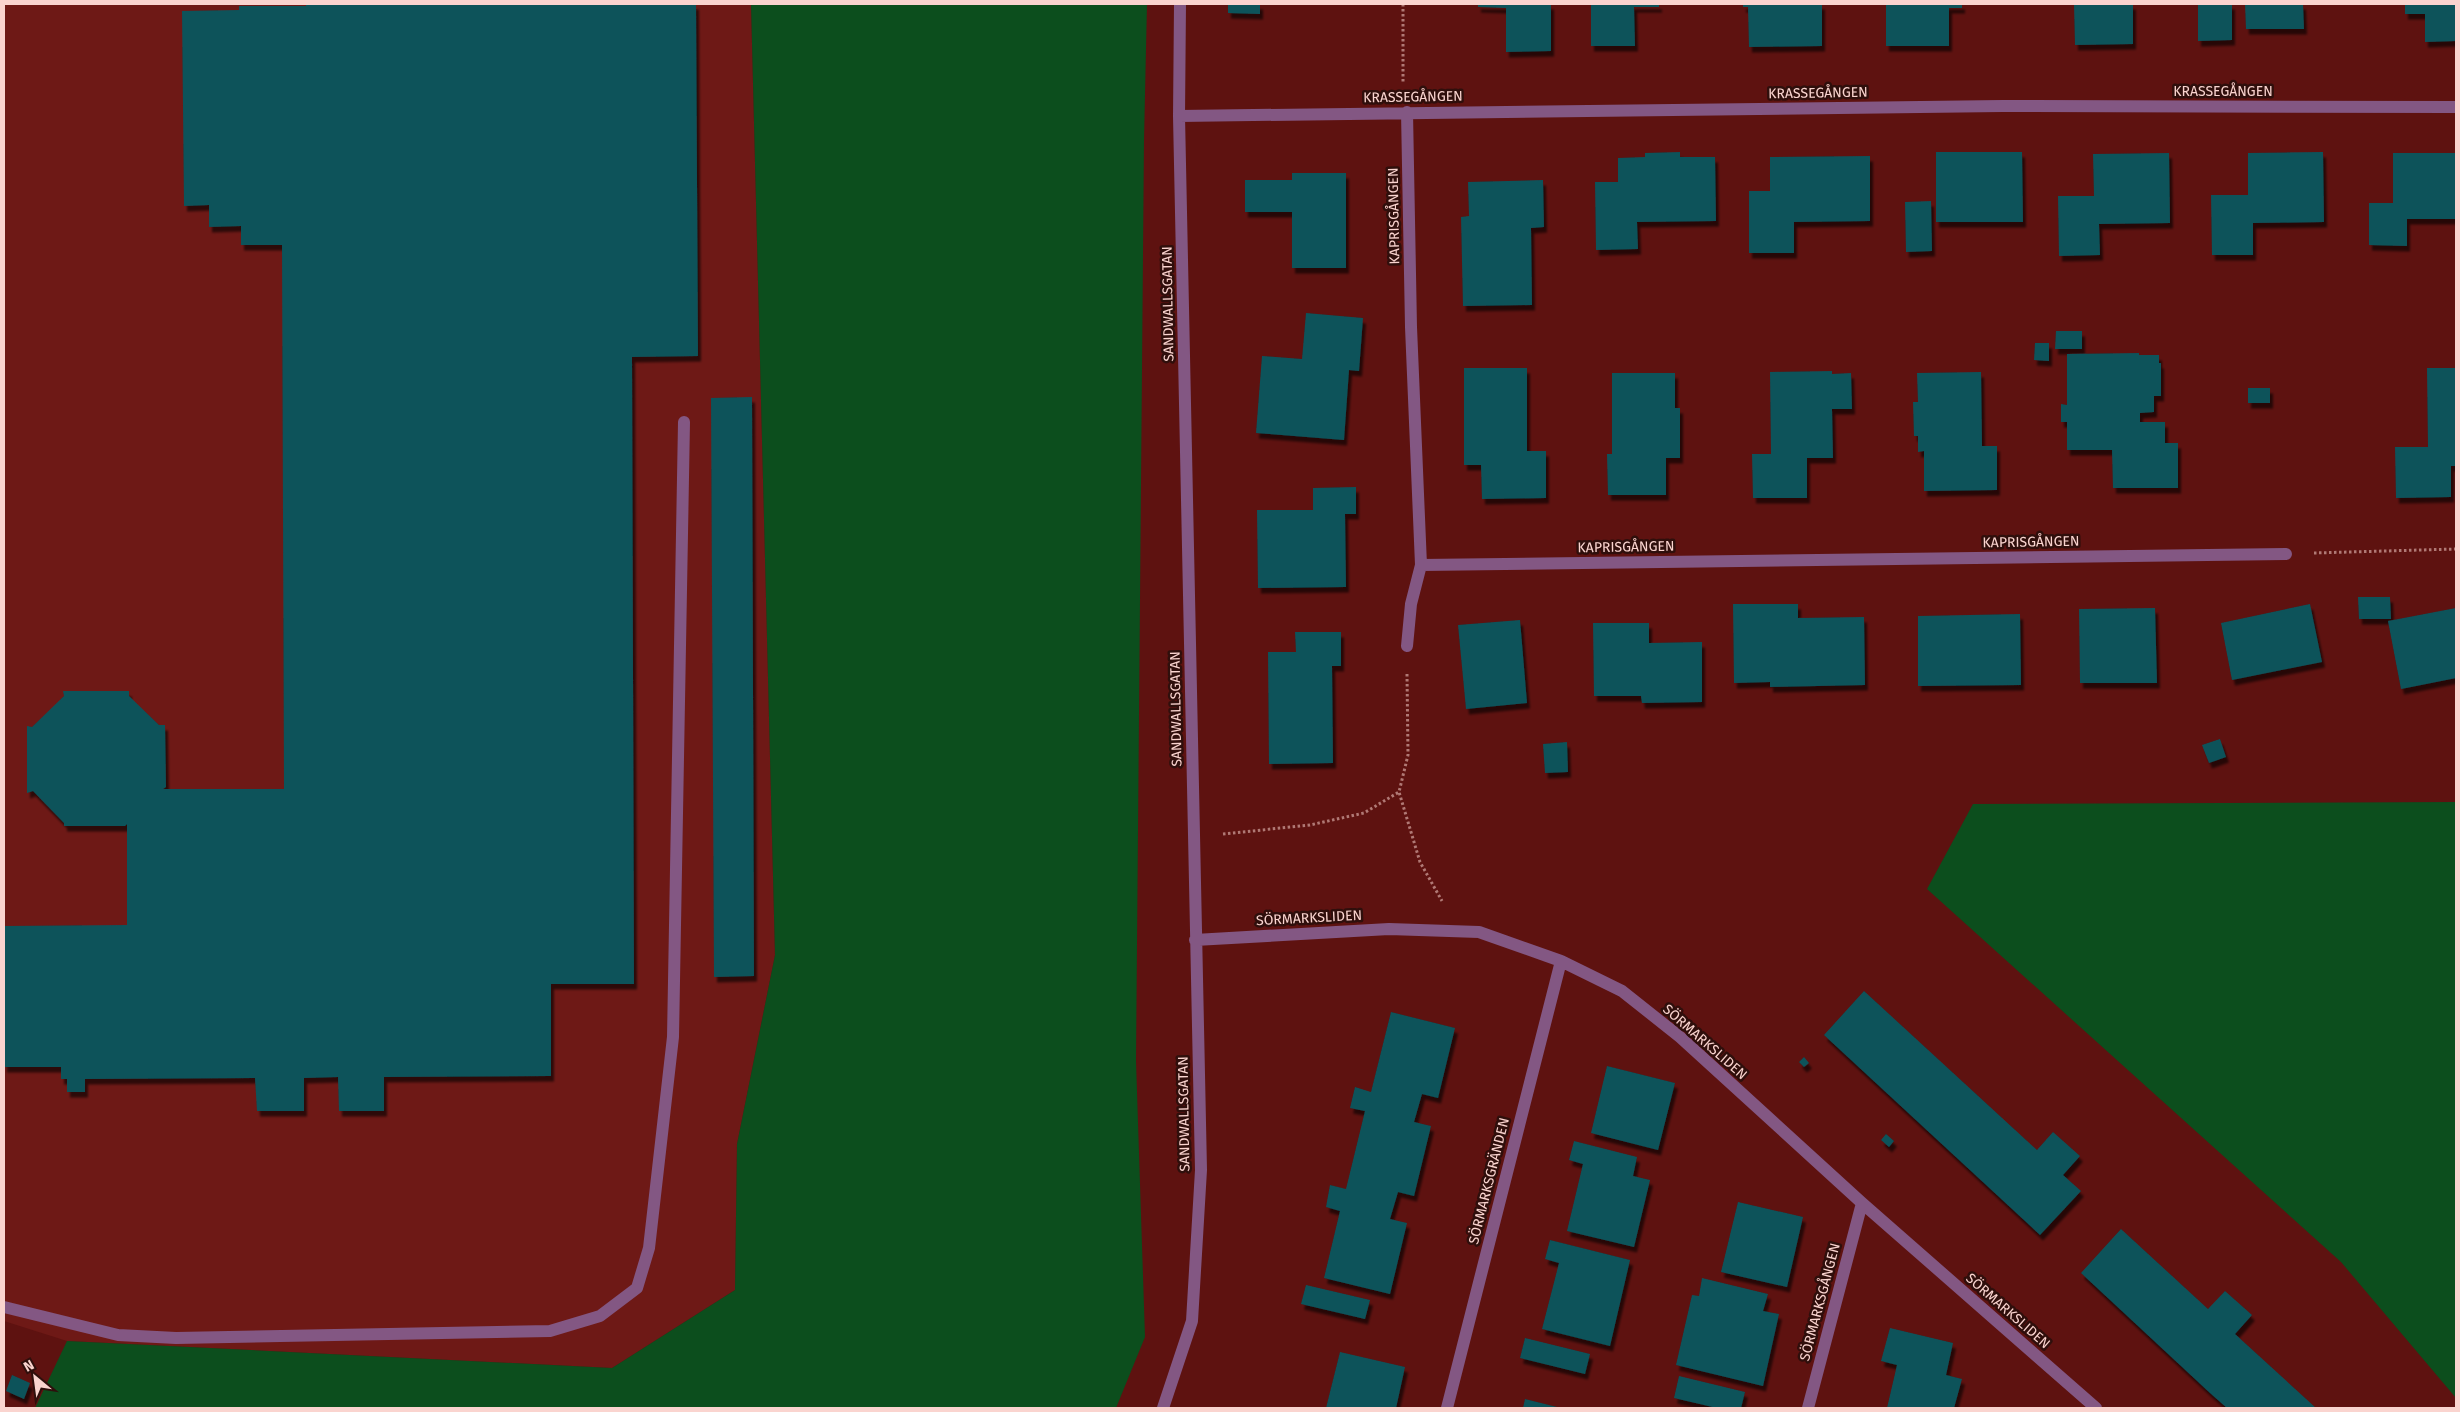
<svg xmlns="http://www.w3.org/2000/svg" width="2460" height="1412" font-family="'Fira Sans',sans-serif">
<defs>
<filter id="shadow"><feDropShadow dx="3" dy="5.5" stdDeviation="1" flood-color="#0009"/></filter>
</defs>
<rect width="100%" height="100%" fill="#5e1210"/>
<path fill="#6e1916" d="M4,4H751L775,955L737,1144L735,1290L612,1368L67,1341L4,1321Z"/>
<path fill="#0c4e1d" d="M751,4H1147L1144,140L1136,1061L1145,1337L1116,1408H35L67,1341L612,1368L735,1290L737,1144L775,955Z
M2456,802V1398L2341,1262L1927,889L1973,804Z"/>
<path fill="#0b525a" filter="url(#shadow)" d="M306,4H696L698,356L632,357L634,984H551V1076L384,1077V1111H339L338,1077L304,1078V1111H257L255,1078L85,1079V1092H67V1079H61V1067H4V926L127,925V824L125,826H64V823L33,791L27,793V726L32,727L64,696L63,691H129V696L159,725H165L166,787L163,789H284L282,245H241V226L209,227V205L184,206L182,11L239,10V6H306Z
M1228,4H1260V14L1228,13Z
M1478,4H1551V51L1506,52V8L1478,7Z
M1591,4H1659V7H1634L1635,46H1591Z
M1743,4H1822V46L1749,47L1748,7H1743Z
M1886,4H1962V8H1949V46H1886Z
M2074,4H2133V44L2075,45Z
M2198,4H2232V40L2198,41Z
M2245,4H2303L2304,29H2246Z
M2405,4H2456V41L2425,42V14H2405Z
M1680,152V157H1715L1716,221L1637,222L1638,249L1596,250L1595,182H1618V158L1645,157V153Z
M1936,152H2022L2023,222H1936Z
M2323,152L2324,222L2253,223V255H2212L2211,195H2248V153Z
M2169,153L2170,223L2099,224L2100,255L2059,256L2058,196H2094L2093,154Z
M2393,153H2456V219H2407V246L2369,245V203H2393Z
M1870,156V221L1794,222V253H1749V191H1770V157Z
M1292,173H1346V268H1292V212H1245V180H1292Z
M1543,180L1544,227L1531,228L1532,305L1463,306L1461,217L1469,216L1468,182Z
M1931,201L1932,251L1906,252L1905,202Z
M1306,313L1363,318L1359,371L1349,370L1344,440L1256,433L1262,356L1302,359Z
M2056,331H2082V349H2055Z
M2035,343H2049V361L2034,360Z
M2139,353V355H2159V363H2161V396H2154V412L2140,413V422H2165V443H2178V488H2113L2112,450H2067V422H2061V404L2067,405V354Z
M1464,368H1527V451H1546V498L1482,499L1481,465H1464Z
M2427,368H2456V466H2451V497L2396,498L2395,447H2428Z
M1832,371V374L1851,373L1852,409H1832L1833,458H1807V498H1753L1752,454H1771L1770,372Z
M1981,372L1982,446H1997V490L1924,491V451L1918,452V436H1914L1913,402H1918L1917,373Z
M1612,373H1675V408H1680V458H1666V495H1608L1607,454H1612Z
M2248,388H2270V403H2248Z
M752,397L754,976L714,977L711,398Z
M1356,487V514H1345L1346,587L1258,588L1257,510H1313V488Z
M2358,597H2390L2391,619H2359Z
M1733,604H1798V618L1864,617L1865,685L1770,687V682L1734,683Z
M2310,604L2322,662L2232,680L2221,623Z
M2155,608L2157,683H2080L2079,609Z
M2456,608V678L2401,689L2388,621Z
M2020,614L2021,685L1918,686V616Z
M1520,620L1527,703L1466,709L1458,625Z
M1593,623H1649V643L1702,642V702L1642,703L1641,696H1594Z
M1295,632H1341V666H1332L1333,763L1269,764L1268,652H1296Z
M2220,739L2226,757L2209,763L2202,745Z
M1567,742L1568,772L1545,773L1543,744Z
M1864,991L2037,1150L2053,1132L2080,1156L2063,1175L2081,1191L2040,1235L1824,1035Z
M1391,1012L1455,1028L1438,1098L1422,1094L1414,1122L1431,1126L1414,1196L1398,1192L1390,1219L1407,1223L1390,1294L1324,1278L1340,1211L1326,1207L1330,1185L1346,1189L1365,1111L1350,1108L1355,1087L1371,1092Z
M1804,1057L1809,1063L1804,1067L1799,1062Z
M1607,1066L1675,1083L1658,1150L1591,1133Z
M1886,1134L1894,1141L1889,1147L1881,1140Z
M1574,1141L1637,1157L1633,1176L1650,1180L1634,1247L1567,1231L1583,1164L1569,1160Z
M1738,1202L1803,1217L1787,1287L1721,1272Z
M2121,1229L2208,1309L2225,1291L2252,1315L2235,1334L2316,1408H2227L2210,1393L2081,1273Z
M1550,1240L1630,1260L1610,1346L1542,1329L1559,1263L1545,1259Z
M1702,1278L1768,1294L1763,1311L1779,1314L1763,1386L1676,1365L1692,1295L1699,1296Z
M1306,1285L1370,1300L1365,1319L1301,1304Z
M1890,1328L1953,1343L1946,1375L1962,1379L1954,1408H1887L1897,1365L1881,1361Z
M1525,1338L1590,1354L1585,1374L1520,1358Z
M1340,1352L1405,1367L1396,1408H1326Z
M12,1375L30,1383L24,1399L6,1391Z
M1679,1376L1745,1392L1741,1408H1717L1674,1398Z
M1525,1399L1561,1408H1523Z"/>
<g fill="none" stroke-linecap="round" stroke-linejoin="round">
<path stroke="#b07975" stroke-width="3" stroke-dasharray="2.5 2.5" stroke-linecap="butt" d="M1403,4V84
M2314,553L2456,549
M1407,674L1408,755L1399,792L1420,862L1442,901
M1223,834L1310,825L1364,813L1399,792"/>
<path stroke="#835783" stroke-width="12" d="M1407,112L1411,327L1421,565L2286,554
M1179,116L2002,106L2456,107
M1407,646L1411,604L1421,565
M1195,940L1389,929L1479,932L1561,961L1622,991L1680,1037L1862,1203L2096,1408
M4,1307L118,1335L176,1338L550,1331L600,1316L637,1288L649,1248L673,1037L684,422
M1163,1408L1192,1321L1201,1170L1179,116L1180,4
M1447,1408L1561,961
M1808,1408L1862,1203"/>
</g>
<g text-anchor="middle" dominant-baseline="central" stroke-width="5" stroke-linejoin="round" paint-order="stroke">
<g font-size="14" fill="#fad4cf" stroke="#2f0f0c">
<text x="2223" y="91">KRASSEGÅNGEN</text>
<text transform="translate(1818 93) rotate(-1)">KRASSEGÅNGEN</text>
<text transform="translate(1413 97) rotate(-1)">KRASSEGÅNGEN</text>
<text transform="translate(1394 216) rotate(-91)">KAPRISGÅNGEN</text>
<text transform="translate(1168 304) rotate(-91)">SANDWALLSGATAN</text>
<text transform="translate(2031 542) rotate(-1)">KAPRISGÅNGEN</text>
<text transform="translate(1626 547) rotate(-1)">KAPRISGÅNGEN</text>
<text transform="translate(1176 709) rotate(-91)">SANDWALLSGATAN</text>
<text transform="translate(1309 918) rotate(-3)">SÖRMARKSLIDEN</text>
<text transform="translate(1705 1042) rotate(41)">SÖRMARKSLIDEN</text>
<text transform="translate(1184 1114) rotate(-91)">SANDWALLSGATAN</text>
<text transform="translate(1489 1181) rotate(-76)">SÖRMARKSGRÄNDEN</text>
<text transform="translate(1820 1302) rotate(-75)">SÖRMARKSGÅNGEN</text>
<text transform="translate(2008 1311) rotate(41)">SÖRMARKSLIDEN</text>
</g>
</g>
<rect width="2460" height="1412" fill="none" stroke="#fad4cf" stroke-width="10"/>
<g transform="translate(35 1377) rotate(331)" stroke="#2f0f0c" stroke-width="4" paint-order="stroke">
<path d="M0-4L9 19L0 12L-9 19Z" fill="#fad4cf"/>
<text y="-8" font-size="14" font-weight="bold" text-anchor="middle" fill="#fad4cf">N</text>
</g>
</svg>
